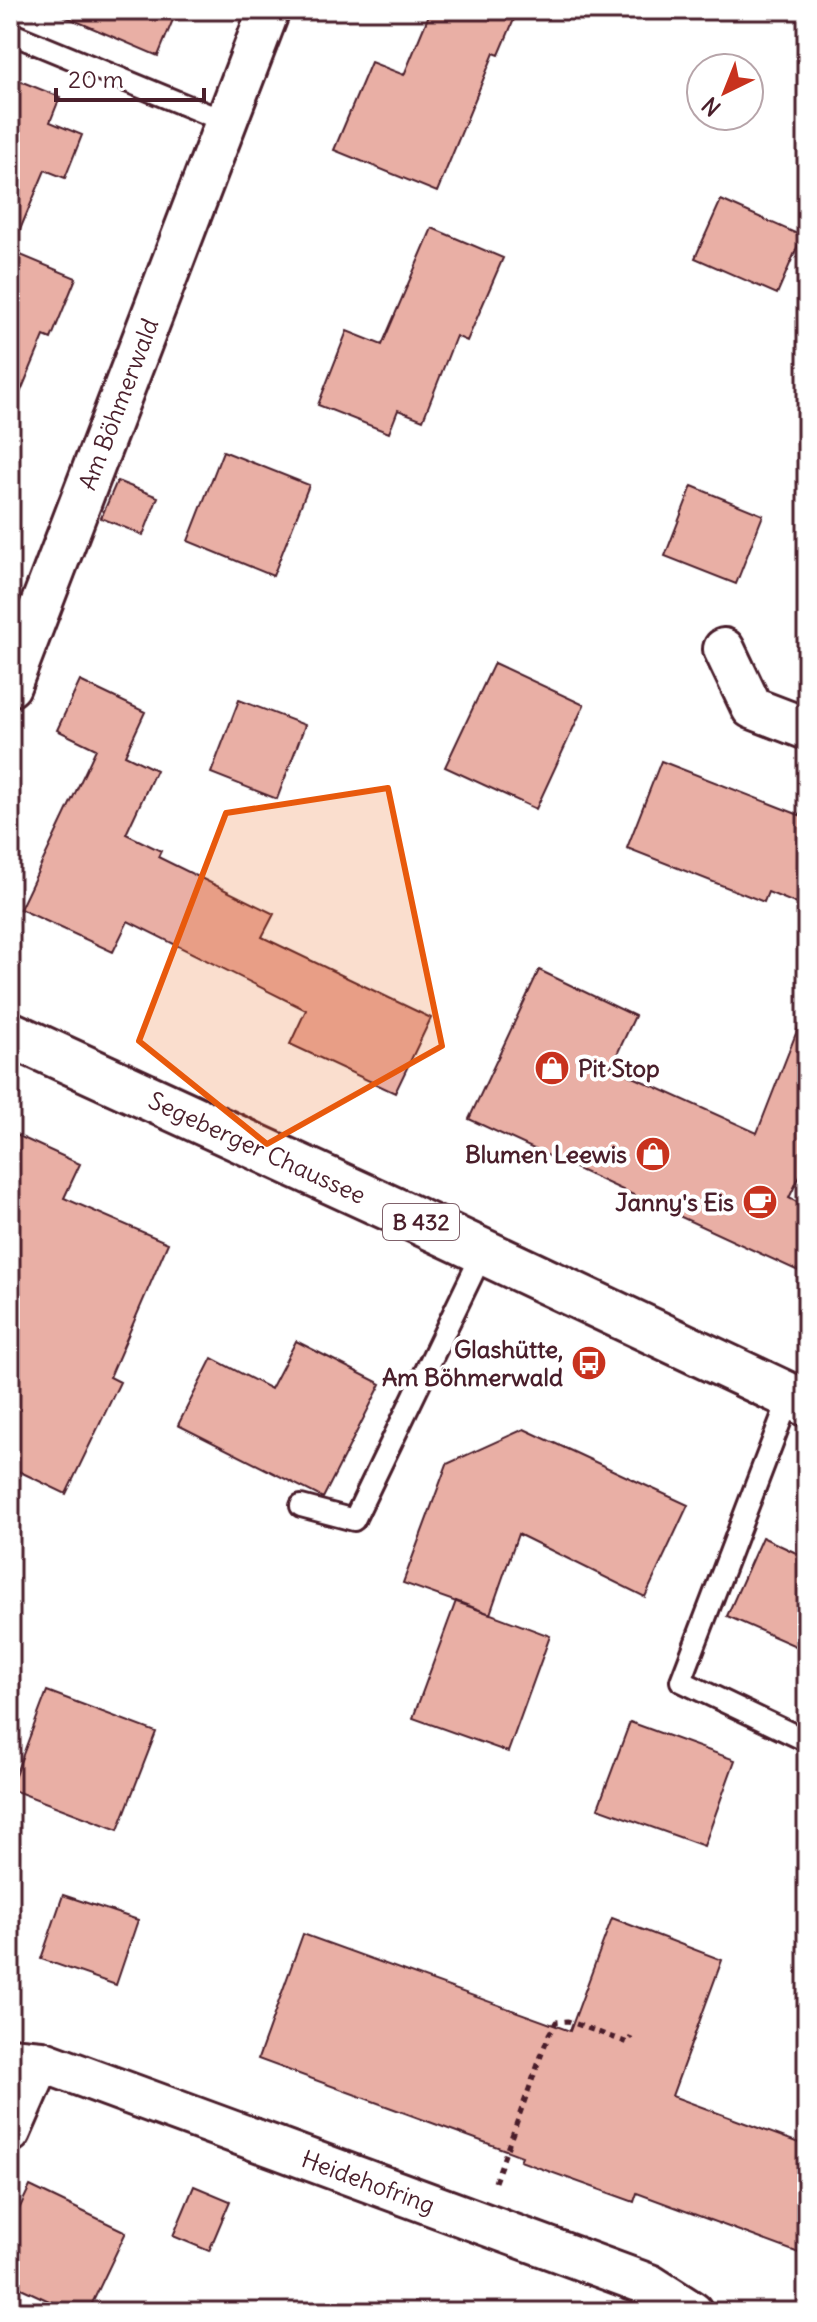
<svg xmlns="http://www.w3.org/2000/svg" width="817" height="2322" font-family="Delius,sans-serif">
<rect width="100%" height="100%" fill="#fff"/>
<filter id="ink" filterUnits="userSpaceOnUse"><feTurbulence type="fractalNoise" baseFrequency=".0125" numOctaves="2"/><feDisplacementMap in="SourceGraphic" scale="16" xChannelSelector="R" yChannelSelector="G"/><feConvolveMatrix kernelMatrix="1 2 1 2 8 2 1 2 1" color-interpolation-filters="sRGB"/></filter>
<g filter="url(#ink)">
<path fill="#e9afa5" stroke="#4a1f2b" stroke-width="2" d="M50,10H177L158,56Z
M431,10H518L499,55L494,53L437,192L334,150L371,62L404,75Z
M10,77L60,97L50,122L82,135L65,178L45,170L11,251L76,278L51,339L44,336L10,417Z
M721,200L802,236L777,294L695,258Z
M432,228L503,258L467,341L456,336L423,420L398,410L389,433L318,405L347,331L382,345Z
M223,451L309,485L273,576L188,541Z
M117,481L158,497L143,535L101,518Z
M692,486L763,515L736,584L665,556Z
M494,663L584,705L536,809L445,767Z
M80,681L145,712L125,755L156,770L126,834L161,851L158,857L274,914L262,937L431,1018L395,1093L290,1044L306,1010L128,921L113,952L20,909L96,749L57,730Z
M239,700L305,725L277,799L211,773Z
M661,761L807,818V908L768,892L764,902L627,848Z
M539,970L635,1016L611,1067L757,1133L804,1013L807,1014V1161L789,1198L807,1207V1275L469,1119Z
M10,1132L80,1164L64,1198L168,1243L110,1377L120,1382L66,1494L10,1467Z
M296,1341L381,1384L323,1498L178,1425L212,1358L271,1389Z
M524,1429L688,1505L645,1597L518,1534L490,1614L403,1583L447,1464Z
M762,1537L807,1558V1651L727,1616Z
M456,1601L550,1636L508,1752L413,1718Z
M47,1691L156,1732L118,1830L10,1789Z
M630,1722L735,1760L704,1846L598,1808Z
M63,1895L138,1920L116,1985L41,1959Z
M612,1918L722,1960L672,2096L807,2146V2256L637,2193L634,2202L520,2161L522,2156L258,2059L303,1934L570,2031Z
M30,2186L126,2232L88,2312H73L10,2283V2228Z
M194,2186L230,2201L209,2251L173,2236Z"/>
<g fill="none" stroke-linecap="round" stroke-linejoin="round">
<defs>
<path id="lane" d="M10,33L226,122
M790,1396L681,1681L807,1741
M301,1506L354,1520L483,1252"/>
<g id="street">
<path d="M724,649L752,708L807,729"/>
<path id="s1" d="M10,686L269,10"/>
<path id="s2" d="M10,2058L41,2061L650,2285L692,2312"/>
<path d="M10,2132L41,2061"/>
</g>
<g id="primary">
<path id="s3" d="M10,1034L405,1215L807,1404"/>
</g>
</defs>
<use href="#lane" stroke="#4a1f2b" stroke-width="26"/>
<use href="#street" stroke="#4a1f2b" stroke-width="46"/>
<use href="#primary" stroke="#4a1f2b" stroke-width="50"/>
<path stroke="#4a1f2b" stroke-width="5" stroke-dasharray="6 6" stroke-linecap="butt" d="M495,2182L549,2034L556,2022L568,2021L628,2043L631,2037"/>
<use href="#lane" stroke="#fff" stroke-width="20"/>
<use href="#street" stroke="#fff" stroke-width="40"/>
<use href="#primary" stroke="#fff" stroke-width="44"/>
</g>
</g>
<path fill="#e8590c" fill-opacity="0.2" stroke="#e8590c" stroke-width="6" stroke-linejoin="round" d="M388,788L442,1046L267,1144L139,1041L226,813Z"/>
<defs>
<symbol id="shop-disc" viewBox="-11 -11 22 22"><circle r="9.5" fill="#c8321e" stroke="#fff"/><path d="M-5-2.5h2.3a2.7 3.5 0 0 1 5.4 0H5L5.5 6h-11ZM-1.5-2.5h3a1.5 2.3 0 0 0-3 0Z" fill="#fff"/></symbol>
<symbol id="cafe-disc" viewBox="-11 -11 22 22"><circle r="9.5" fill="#c8321e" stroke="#fff"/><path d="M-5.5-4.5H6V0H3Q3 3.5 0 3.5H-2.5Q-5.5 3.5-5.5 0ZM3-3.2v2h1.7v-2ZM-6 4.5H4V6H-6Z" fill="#fff"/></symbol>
<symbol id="bus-disc" viewBox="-11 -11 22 22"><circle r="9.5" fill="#c8321e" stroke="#fff"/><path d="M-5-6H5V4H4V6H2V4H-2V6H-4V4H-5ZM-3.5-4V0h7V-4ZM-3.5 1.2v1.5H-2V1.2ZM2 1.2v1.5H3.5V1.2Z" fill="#fff"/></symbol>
</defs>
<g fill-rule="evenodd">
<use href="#shop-disc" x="532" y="1048" width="40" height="40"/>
<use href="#shop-disc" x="633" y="1134" width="40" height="40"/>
<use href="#cafe-disc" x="740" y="1182" width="40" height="40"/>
<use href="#bus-disc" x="569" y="1343" width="40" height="40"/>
</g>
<g text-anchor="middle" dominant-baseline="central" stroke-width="8" stroke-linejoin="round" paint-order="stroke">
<rect fill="#fff" stroke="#80626b" stroke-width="2" x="383" y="1204" width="76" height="36" rx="6"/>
<g font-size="22" font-weight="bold" fill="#4a1f2b">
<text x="421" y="1222">B 432</text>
</g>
<g font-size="24" fill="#4a1f2b" stroke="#fff">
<text stroke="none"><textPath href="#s1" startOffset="302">Am Böhmerwald</textPath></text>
<text stroke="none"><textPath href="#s3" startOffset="272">Segeberger Chaussee</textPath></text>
<text stroke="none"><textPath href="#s2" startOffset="380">Heidehofring</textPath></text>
</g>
<g font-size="24" font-weight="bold" fill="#4a1f2b" stroke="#fff" text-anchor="end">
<text x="578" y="1068" text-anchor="start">Pit Stop</text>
<text x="627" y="1154">Blumen Leewis</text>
<text x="734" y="1202">Janny's Eis</text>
<text x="563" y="1349">Glashütte,<tspan x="563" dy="28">Am Böhmerwald</tspan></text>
</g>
</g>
<rect width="817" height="2322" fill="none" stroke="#fff" stroke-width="40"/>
<rect x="20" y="20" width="777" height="2282" fill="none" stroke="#4a1f2b" stroke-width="3" filter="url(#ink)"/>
<g transform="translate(725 92) rotate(223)"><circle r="38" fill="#ffffff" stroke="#b7a5aa" stroke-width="2"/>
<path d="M0-6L14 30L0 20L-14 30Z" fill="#c8321e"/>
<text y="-12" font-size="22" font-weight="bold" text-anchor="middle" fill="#4a1f2b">N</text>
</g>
<path d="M56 88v12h148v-12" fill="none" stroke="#4a1f2b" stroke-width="4"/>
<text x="68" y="88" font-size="24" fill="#4a1f2b" stroke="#ffffff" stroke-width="6" paint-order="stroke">20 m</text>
</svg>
